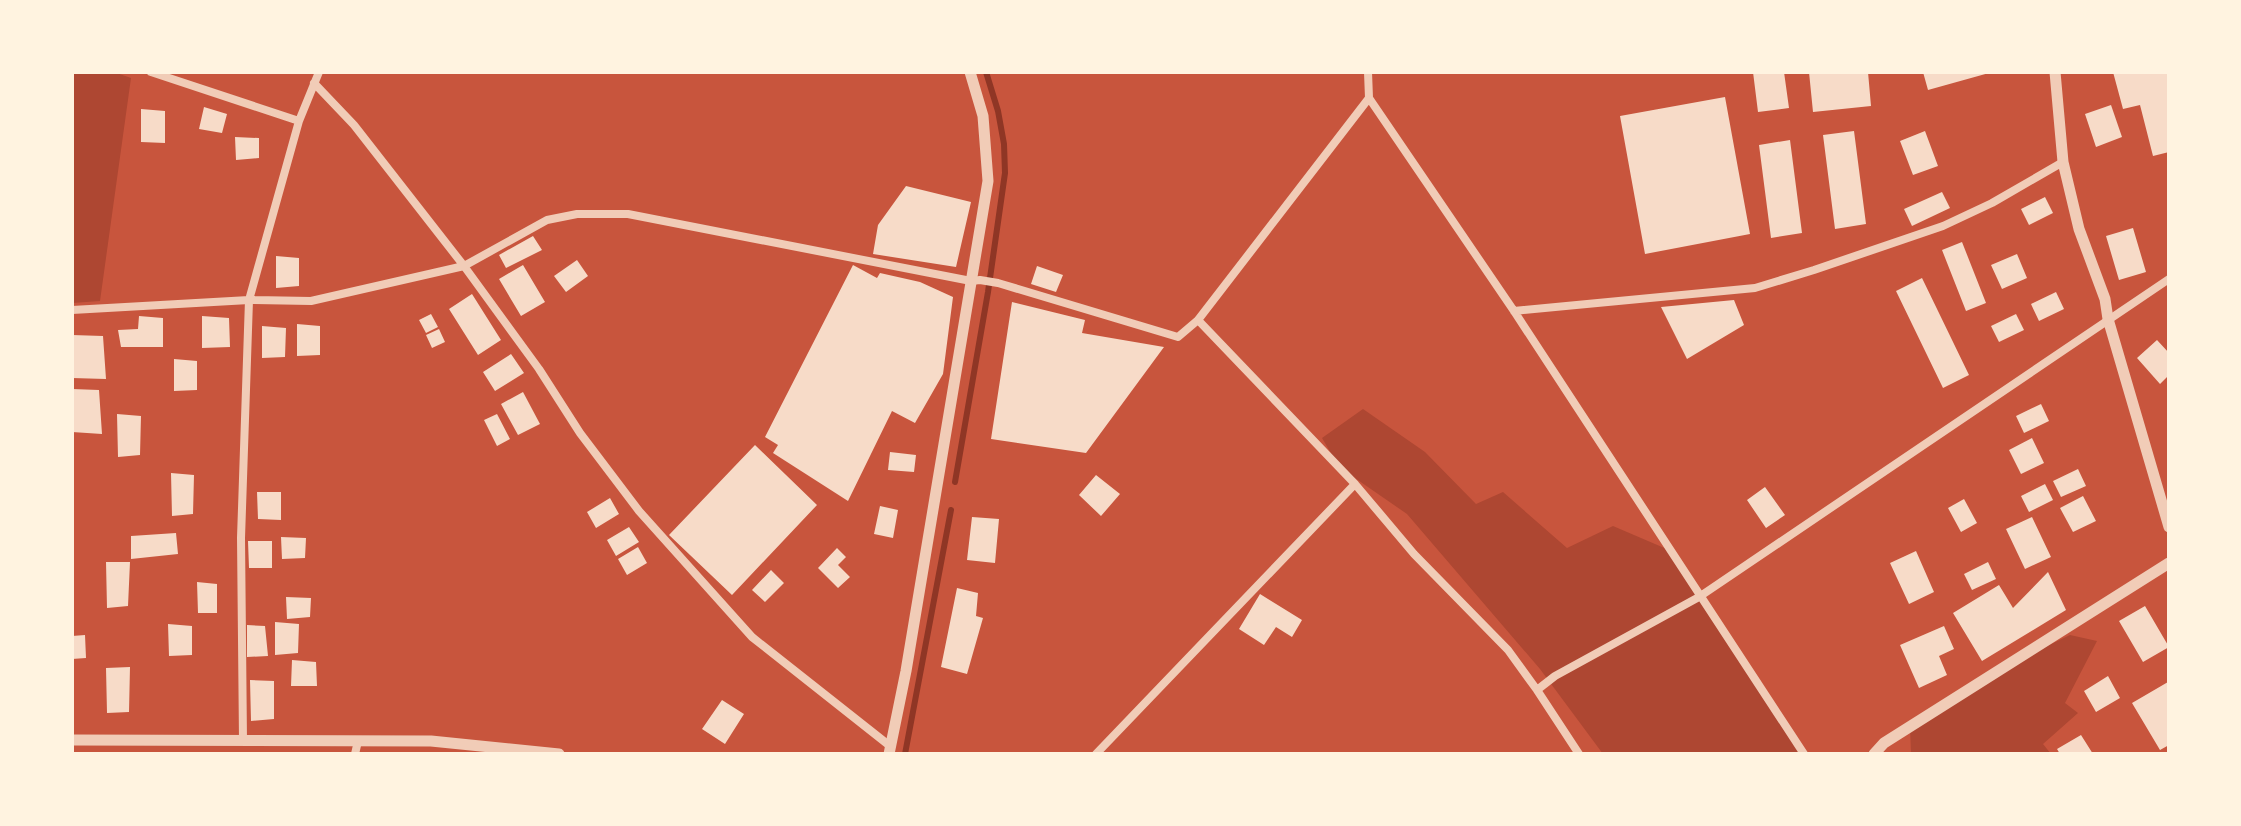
<svg xmlns="http://www.w3.org/2000/svg" width="2241" height="826" font-family="'Fira Sans Condensed',sans-serif">
<rect width="100%" height="100%" fill="#c8553d"/>
<path fill="#ae4732" d="M72,72H114L131,78L100,301L72,303Z
M1363,409L1425,452L1476,504L1503,492L1567,548L1613,526L1669,550L1804,754H1603L1540,669L1407,514L1339,467L1322,438Z
M2070,635L2097,641L2065,703L2078,713L2043,744L2051,754H1911L1910,726L2001,668Z"/>
<g fill="none" stroke-linecap="round" stroke-linejoin="round">
<path stroke="#8f3625" stroke-width="6" d="M955,482L988,292L1005,173L1004,144L998,111L986,72
M905,754L951,510"/>
</g>
<path fill="#f7dbc8" d="M1753,72H1784L1789,108L1758,112Z
M1809,72H1868L1871,106L1813,112Z
M1923,72H1989V73L1928,90Z
M2113,72H2169V152L2153,156L2140,105L2123,109Z
M1725,97L1750,234L1645,254L1620,116Z
M2111,105L2122,137L2096,147L2085,114Z
M204,107L227,114L222,133L199,129Z
M141,109L165,111V143L141,142Z
M1854,131L1866,224L1835,229L1823,135Z
M1925,131L1938,166L1913,175L1900,141Z
M235,137L259,138V158L236,160Z
M1790,140L1802,233L1771,238L1759,145Z
M906,186L971,202L956,267L873,254L878,225Z
M1942,192L1950,208L1912,226L1904,209Z
M2045,197L2053,213L2029,225L2021,209Z
M2133,228L2146,272L2119,280L2106,236Z
M533,236L542,250L506,268L499,255Z
M1962,242L1986,303L1966,311L1942,250Z
M2017,254L2027,278L2002,289L1991,265Z
M276,256L299,258V286L276,288Z
M577,260L588,276L566,292L554,276Z
M523,265L545,302L521,316L499,279Z
M853,265L877,278L880,273L920,282L953,297L943,374L915,423L892,411L848,501L773,453L778,445L765,437Z
M1037,266L1063,275L1056,292L1031,284Z
M1922,278L1969,375L1943,388L1896,291Z
M2056,292L2064,309L2039,321L2031,304Z
M472,294L501,340L478,355L449,309Z
M1734,300L1744,325L1687,359L1661,307Z
M1012,302L1085,320L1082,333L1164,347L1086,453L991,439Z
M431,314L438,327L426,333L419,320Z
M2016,314L2024,330L1999,342L1991,326Z
M139,316L163,318V347H121L118,330L138,329Z
M202,316L229,318L230,347L202,348Z
M297,324L320,326V355L297,356Z
M262,326L286,328L285,357L262,358Z
M439,329L445,342L432,348L426,335Z
M72,335L103,336L106,379L72,378Z
M2157,340L2169,353V375L2160,384L2137,358Z
M511,354L524,373L495,391L483,372Z
M174,359L197,361V390L174,391Z
M72,389L99,390L102,434L72,432Z
M523,392L540,424L518,435L501,404Z
M2041,404L2049,421L2024,433L2016,416Z
M117,414L141,416L140,455L118,457Z
M497,414L510,439L497,446L484,420Z
M2032,438L2044,463L2021,474L2009,450Z
M755,445L817,505L732,595L669,535Z
M890,452L916,455L914,472L888,470Z
M2078,469L2086,486L2061,497L2053,481Z
M171,473L194,475L193,514L172,516Z
M1096,475L1120,494L1101,516L1079,495Z
M2045,484L2053,500L2029,512L2021,496Z
M1765,487L1785,515L1766,528L1747,500Z
M257,492H281V520L258,519Z
M2083,496L2096,521L2073,532L2060,508Z
M610,498L619,514L596,528L587,512Z
M1964,499L1977,523L1961,532L1948,508Z
M880,506L898,510L893,538L874,534Z
M972,517L999,519L995,563L967,560Z
M2032,517L2051,557L2025,569L2006,529Z
M629,527L639,542L616,556L607,540Z
M176,533L178,554L131,559V536Z
M281,537L306,538L305,558L282,559Z
M248,541H272V568H249Z
M638,547L647,563L627,575L618,559Z
M837,548L846,557L838,565L850,577L838,588L818,568Z
M1916,551L1934,592L1909,604L1890,563Z
M106,562H130L128,606L107,608Z
M1988,562L1996,579L1972,590L1964,574Z
M771,570L784,583L765,602L752,590Z
M2048,572L2066,610L1982,661L1953,613L1999,585L2013,608Z
M197,582L217,584V613H198Z
M957,588L978,593L976,616L983,618L967,674L941,667Z
M1260,594L1302,620L1292,637L1276,627L1264,645L1239,629Z
M286,597L311,598L310,617L287,619Z
M2145,606L2169,647L2143,662L2119,621Z
M275,622L299,624L298,653L275,655Z
M168,624L192,626V655L169,656Z
M247,625L265,626L268,656L247,657Z
M1944,626L1954,649L1939,656L1947,675L1919,688L1900,645Z
M85,635L86,658L72,659V636Z
M292,660L316,662L317,686H291Z
M130,667L129,712L107,713L106,668Z
M2108,676L2120,698L2096,712L2084,691Z
M250,680L274,681V719L251,721Z
M2168,682L2169,745L2160,750L2132,703Z
M722,700L744,714L725,744L702,729Z
M2081,735L2093,754H2060L2057,749Z"/>
<g fill="none" stroke-linecap="round" stroke-linejoin="round">
<path stroke="#f1ccb7" stroke-width="8" d="M151,72L299,121
M1368,72L1369,98L1514,311L1804,754
M314,83L354,125L464,266L539,369L580,433L639,511L752,637L890,746
M72,310L249,300L311,301L464,266L547,220L577,214H628L971,281L980,280L998,283L1178,337L1198,320L1369,98
M1514,311L1755,288L1814,270L1943,226L1992,203L2063,162
M1198,320L1355,484L1414,554L1508,650L1537,690L1579,754
M1537,690L1555,676L1699,597L2169,279
M243,741L241,538L249,300L299,121L319,72
M355,754L358,741
M1096,754L1355,484"/>
<path stroke="#f1ccb7" stroke-width="11" d="M2055,72L2063,162L2079,229L2105,299L2108,319L2169,527
M72,740L431,741L559,754
M889,754L906,671L988,181L983,116L970,72
M1874,754L1884,743L2169,563"/>
</g>
<rect width="2241" height="826" fill="none" stroke="#fff3e0" stroke-width="148"/>
</svg>
